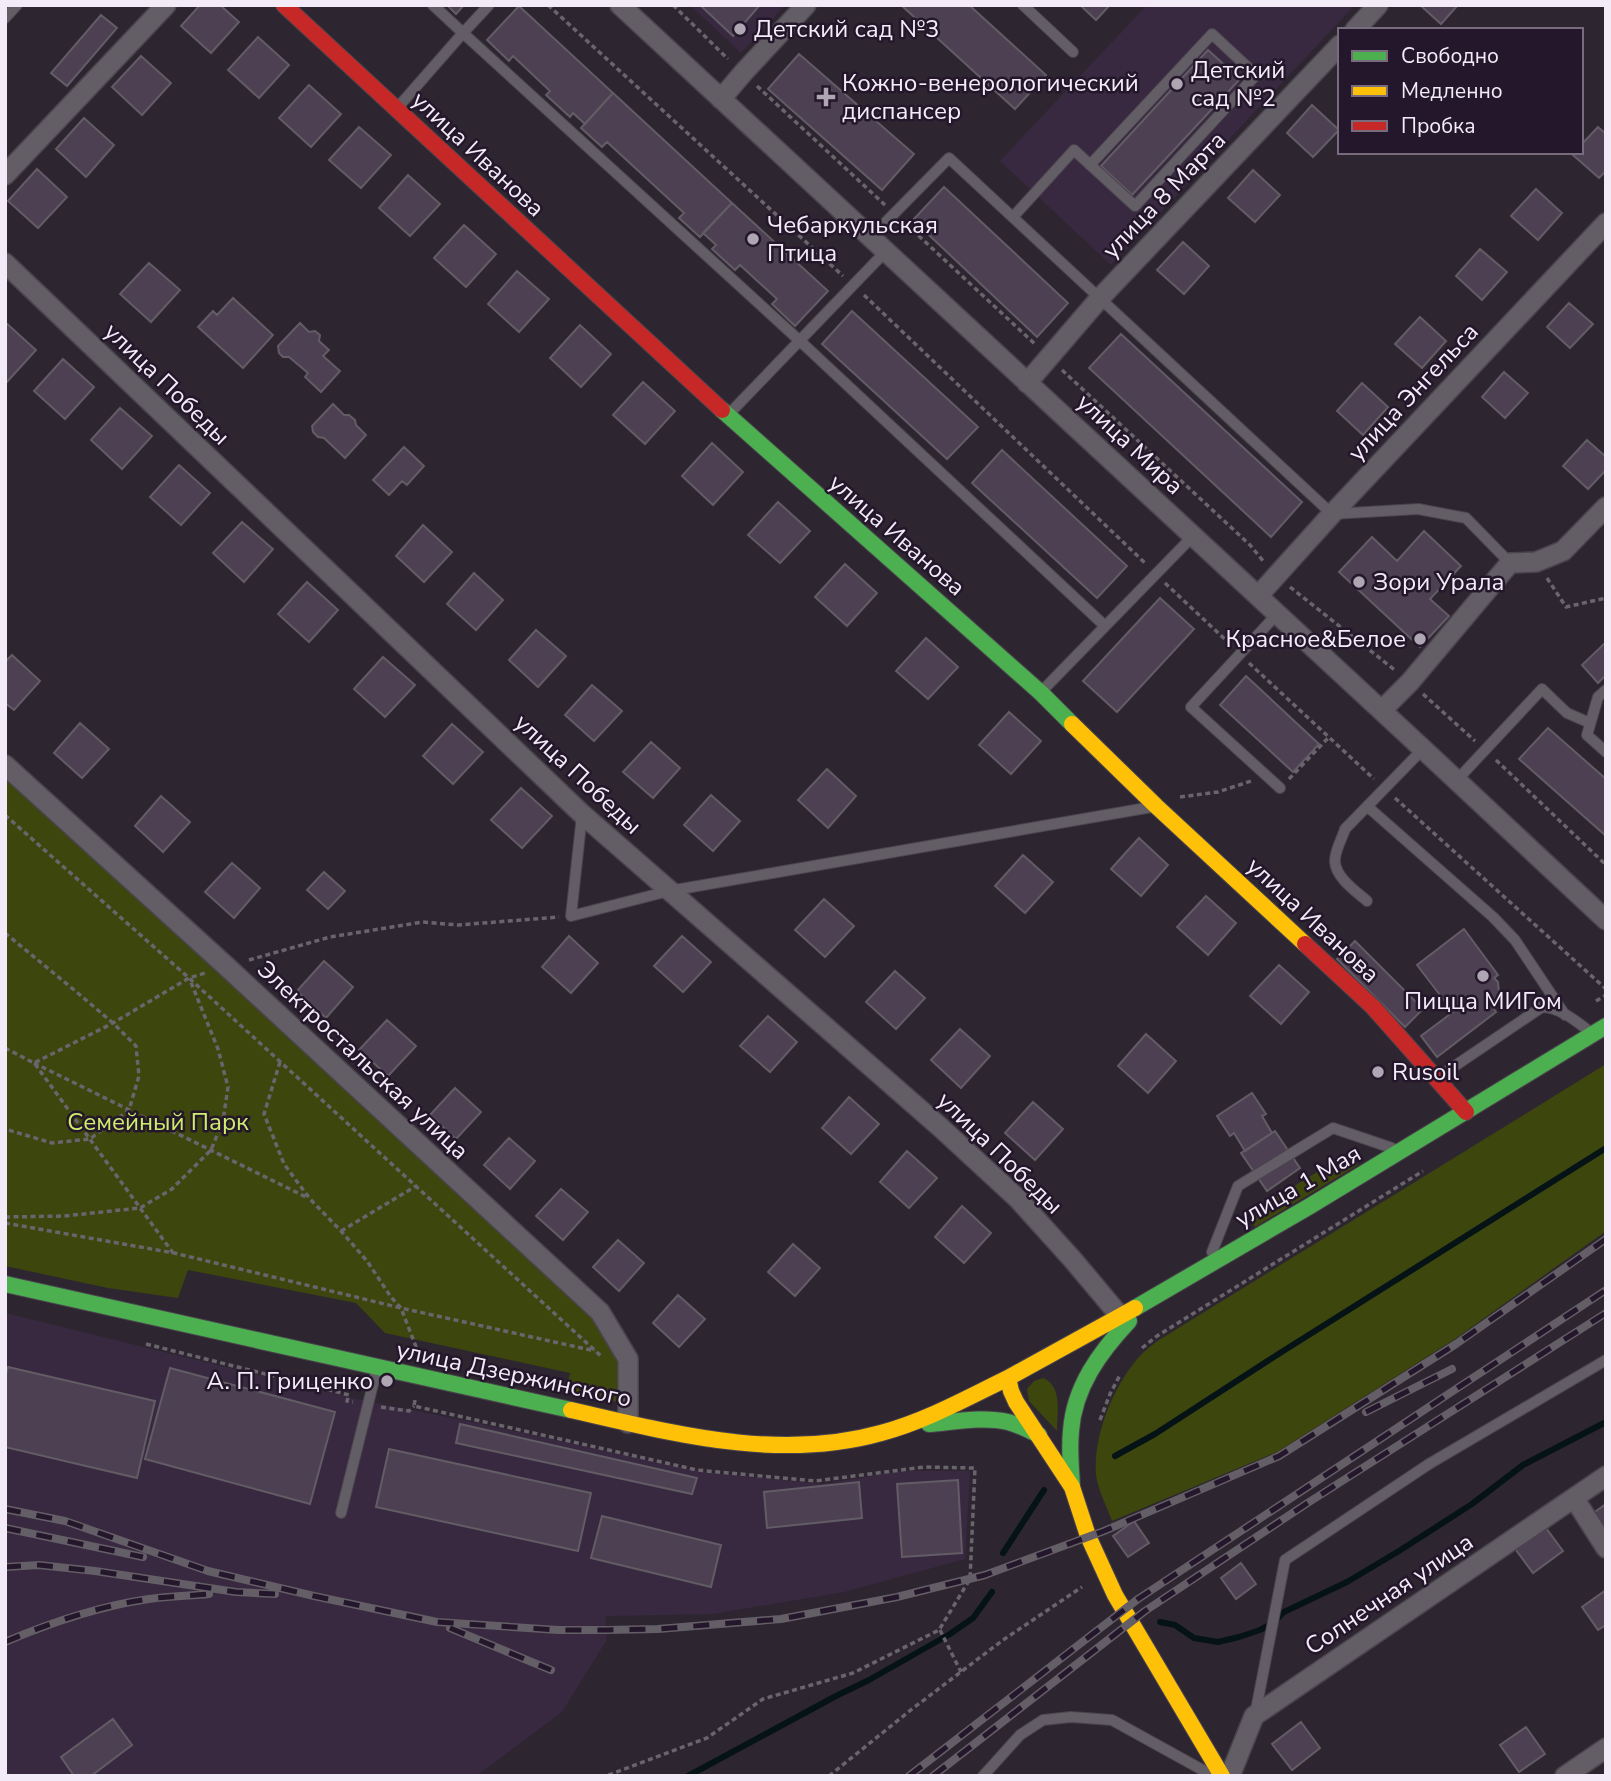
<svg xmlns="http://www.w3.org/2000/svg" width="1611" height="1781" font-family="'Nunito Sans',sans-serif">
<rect width="100%" height="100%" fill="#2d2630"/>
<path fill="#382940" d="M690,5H785L741,53Z
M1147,5H1352L1353,7L1111,265L1000,161Z
M5,1313L352,1398L467,1421L703,1472L822,1484L902,1471H970L965,1559L844,1592L712,1614L605,1616L607,1630L606,1641L562,1712L476,1776H5Z"/>
<path fill="#3d460d" d="M5,778L561,1287L592,1318L617,1359L619,1402L565,1393L570,1373L385,1333L356,1303L188,1270L178,1298L108,1288L5,1266Z
M1606,1064V1231L1455,1339L1277,1452L1112,1521C1107,1507 1098,1490 1096,1475C1093,1436 1113,1387 1138,1358C1144,1351 1152,1345 1159,1340Z
M1340,1158H1354L1358,1165L1255,1227L1251,1221L1255,1210Z
M1043,1378C1063,1386 1057,1413 1057,1431L1029,1401L1027,1389L1034,1381Z"/>
<g fill="none" stroke-linecap="round" stroke-linejoin="round">
<path stroke="#051316" stroke-width="6" d="M1115,1456L1155,1434L1280,1353L1606,1148
M1003,1553L1044,1490
M1160,1622L1175,1625L1194,1638L1218,1642L1239,1637L1260,1630L1273,1623L1284,1612L1347,1582L1399,1551L1472,1504L1523,1465L1606,1422
M688,1776L836,1696L869,1680L950,1634L973,1618L992,1592"/>
</g>
<path fill="#4d4053" stroke="#625c65" stroke-width="2" d="M200,5H220L239,22L211,53L181,26Z
M447,5H464L456,14Z
M700,5H760L733,36Z
M901,5H969L1046,75L1015,109Z
M1080,5H1110L1096,20Z
M1420,5H1458L1441,24Z
M519,6L613,93L585,124L573,113L570,117L546,95L550,91L513,56L509,61L487,40Z
M101,15L117,28L67,86L51,73Z
M258,37L289,65L259,98L228,70Z
M1208,50L1240,79L1132,195L1101,166Z
M799,54L914,154L882,190L768,89Z
M141,56L171,83L142,115L112,87Z
M309,85L341,114L311,147L279,118Z
M613,93L732,203L700,237L679,218L684,213L607,142L602,147L581,128Z
M1312,105L1339,130L1313,157L1287,133Z
M84,118L114,145L86,177L56,149Z
M359,127L391,155L361,188L329,160Z
M1598,127L1606,134V171L1599,178L1573,155L1575,152H1581V145Z
M37,169L67,197L38,228L8,201Z
M1253,170L1280,195L1255,222L1228,198Z
M408,175L440,204L410,236L379,208Z
M944,187L1068,303L1037,337L913,220Z
M1536,189L1562,213L1538,240L1511,216Z
M732,203L828,291L795,326L772,304L777,299L740,265L735,270L712,249L716,245L703,233Z
M464,225L496,254L466,287L434,258Z
M1183,242L1209,266L1184,294L1157,270Z
M1480,249L1507,272L1482,300L1456,276Z
M149,263L180,290L151,322L120,294Z
M517,271L549,299L519,332L488,304Z
M233,298L273,335L243,368L198,327L213,311L217,315Z
M1569,303L1593,324L1570,348L1547,327Z
M852,311L978,427L947,459L822,344Z
M1420,317L1446,341L1422,368L1395,344Z
M5,322L36,350L6,383L5,382Z
M300,323L309,332L315,331L320,335L319,341L329,350L323,356L340,371L321,392L305,377L308,373L289,357H283L279,353L278,346Z
M580,325L611,354L581,387L550,358Z
M1121,334L1302,502L1271,537L1089,368Z
M63,359L94,387L65,419L34,391Z
M1504,372L1528,393L1505,418L1482,397Z
M643,382L675,411L645,444L613,415Z
M1362,383L1388,407L1363,435L1337,411Z
M333,404L344,415H349L355,420L356,425L366,435L345,458L324,438L318,437L313,432L312,426Z
M120,408L152,436L122,469L91,440Z
M1587,440L1606,457V470L1588,489L1563,466Z
M712,443L743,472L713,505L682,476Z
M404,447L424,466L407,485L402,481L389,495L373,480Z
M1002,450L1127,566L1097,598L972,483Z
M179,465L210,493L181,525L150,497Z
M778,502L810,531L780,563L748,535Z
M242,522L273,549L244,582L213,553Z
M423,525L452,552L424,582L396,556Z
M1424,531L1461,566L1430,599L1449,616L1420,647L1339,572L1372,537L1397,561Z
M845,564L877,593L847,626L815,597Z
M474,573L503,600L476,630L447,604Z
M307,582L338,610L309,642L278,614Z
M1160,598L1194,629L1117,712L1083,681Z
M536,630L566,656L538,687L509,660Z
M926,638L958,667L928,699L896,671Z
M1606,642V675L1598,683L1582,665Z
M12,655L40,681L14,710L5,703V662Z
M383,657L415,685L385,717L354,689Z
M1246,676L1319,744L1293,772L1220,705Z
M592,685L622,711L594,741L565,715Z
M1009,712L1041,741L1011,774L979,745Z
M80,723L109,749L82,778L54,753Z
M452,724L483,752L453,784L423,756Z
M1548,728L1606,779V836L1519,759Z
M651,742L680,768L653,798L623,772Z
M827,769L856,796L828,828L798,800Z
M521,788L552,816L522,848L491,820Z
M711,795L740,821L713,851L684,825Z
M161,796L190,822L163,852L135,826Z
M1139,838L1168,865L1141,896L1111,869Z
M1023,855L1053,882L1025,913L995,886Z
M232,863L260,888L234,918L205,892Z
M324,872L345,891L328,909L307,890Z
M1206,896L1236,923L1208,955L1177,927Z
M824,899L854,926L825,957L795,930Z
M1464,929L1498,975L1494,978L1498,982L1499,992L1494,1001L1490,1003L1496,1012L1437,1057L1421,1036L1453,1012L1417,965Z
M569,936L598,963L571,993L542,967Z
M682,936L711,962L683,992L654,966Z
M1355,941L1423,1009L1405,1027L1337,959Z
M324,961L353,987L326,1018L297,991Z
M1279,965L1309,992L1281,1024L1250,996Z
M895,971L925,998L896,1029L866,1002Z
M768,1016L797,1042L770,1072L740,1046Z
M387,1020L416,1046L388,1076L359,1050Z
M960,1029L990,1056L961,1088L931,1060Z
M1146,1034L1176,1061L1148,1093L1118,1066Z
M455,1088L481,1112L456,1139L430,1115Z
M1252,1093L1266,1114L1262,1116L1272,1133L1245,1151L1234,1133L1230,1136L1217,1116Z
M849,1097L879,1124L851,1154L822,1128Z
M1033,1102L1063,1129L1035,1160L1005,1133Z
M1275,1131L1300,1168L1267,1191L1241,1153Z
M509,1138L535,1161L510,1189L484,1165Z
M907,1151L937,1178L909,1208L880,1182Z
M561,1189L588,1212L563,1240L536,1216Z
M962,1206L991,1233L964,1263L935,1237Z
M618,1240L644,1263L619,1291L593,1267Z
M793,1244L820,1268L795,1296L768,1272Z
M678,1295L705,1319L679,1347L653,1323Z
M8,1367L155,1401L137,1478L5,1447V1378Z
M170,1368L335,1412L310,1504L145,1459Z
M460,1424L697,1478L692,1494L456,1443Z
M389,1449L591,1493L578,1551L376,1507Z
M958,1480L962,1553L902,1557L897,1484Z
M859,1482L862,1518L767,1528L764,1492Z
M1606,1504V1532L1592,1514Z
M602,1516L721,1545L711,1587L591,1558Z
M1134,1521L1149,1543L1128,1557L1113,1536Z
M1543,1524L1563,1551L1533,1573L1513,1546Z
M1241,1563L1256,1584L1236,1599L1221,1578Z
M1606,1590V1625L1598,1630L1582,1607Z
M113,1719L132,1745L91,1776H74L61,1757Z
M1301,1722L1320,1748L1292,1770L1272,1744Z
M1526,1727L1545,1754L1519,1772L1500,1745Z"/>
<g fill="none" stroke-linecap="round" stroke-linejoin="round">
<defs>
<path id="lane" d="M433,5L463,33L489,5
M1023,5L1073,52
M5,18L17,5
M399,106L463,33L800,341L1105,626
M1013,217L1074,150L1135,206L1256,75L1212,34L1090,165
M871,237L949,158L1332,514L1418,509L1466,518L1510,563
M728,415L886,251
M1278,613L1191,707L1280,788
M1606,690L1598,697L1587,735L1606,752
M1041,692L1193,536
M1457,780L1542,689L1567,713L1590,723
M1368,807L1493,917L1515,940L1565,1015
M582,815L571,916L669,891L1152,807
M1367,901C1357,892 1336,878 1335,862C1334,852 1342,839 1345,829L1423,749
M1440,1076L1542,1007C1559,1007 1576,1021 1589,1031
M1212,1252L1238,1186L1333,1128L1392,1148
M341,1513L377,1368
M1255,1715L1285,1560L1429,1464L1606,1360
M983,1776L1020,1735L1043,1720L1071,1717L1112,1720L1208,1773"/>
<path id="street" d="M620,5L1423,749L1606,920
M1355,30L1378,5
M721,99L743,73L806,5
M5,175L166,5
M5,263L582,814L940,1127L1018,1199L1073,1260L1120,1316
M1027,383L1100,298L1340,45
M1258,596L1332,514L1606,223
M1382,710L1410,682L1510,563L1536,562L1563,551L1606,507
M5,765L226,966L600,1312L628,1359V1423
M1574,1498L1606,1548
M1230,1776L1254,1716L1606,1476
M1565,1776L1606,1748"/>
<path id="fast" d="M722,410L1041,693L1072,724
M5,1284L571,1410
M1135,1308L1310,1206L1606,1026
M929,1424C955,1422 982,1416 1008,1422C1019,1425 1029,1430 1039,1435
M1072,1486C1071,1468 1069,1449 1071,1431C1074,1387 1100,1352 1129,1321"/>
<path id="slow" d="M1072,724L1156,806L1305,944
M1135,1308L1008,1378L1011,1391L1016,1402L1072,1487L1088,1536L1115,1595L1222,1776
M571,1410C672,1433 778,1462 881,1433C926,1421 967,1398 1008,1378"/>
<path id="jam" d="M284,5L722,410
M1305,944L1373,1007L1466,1112"/>
</defs>
<use href="#lane" stroke="#4a444d" stroke-width="12"/>
<use href="#street" stroke="#4a444d" stroke-width="22"/>
<use href="#fast" stroke="#4a444d" stroke-width="18"/>
<use href="#slow" stroke="#4a444d" stroke-width="18"/>
<use href="#jam" stroke="#4a444d" stroke-width="18"/>
<path stroke="#6a656d" stroke-width="3.5" stroke-dasharray="5 3.5" stroke-linecap="butt" d="M548,5L843,276
M673,5L728,59
M757,86L885,205
M906,224L1036,345
M864,295L1145,563
M1062,370L1250,545L1264,562
M1547,578L1566,607L1606,598
M1165,583L1231,645
M1290,587L1396,671
M1249,663L1374,779
M1423,694L1475,741
M1496,760L1606,865
M1289,779L1329,737
M1180,797L1218,792L1251,781
M1395,798L1606,989
M5,815L189,978L602,1357
M5,933L73,989L113,1023L136,1046L139,1076L129,1110L90,1139L52,1143L5,1129
M249,960L330,937L423,922L458,925L559,917
M1596,1001L1606,995
M5,1048L34,1063L113,1023L189,978L205,973
M280,1062L264,1114L284,1164L310,1199L341,1231L367,1261L391,1297L401,1308L418,1352
M34,1063L308,1198
M35,1064L173,1253
M5,1217L64,1216L140,1208L172,1189L211,1150L223,1121L228,1087L218,1049L190,980
M5,1223L174,1253L401,1308L595,1351
M341,1231L416,1186
M146,1344L349,1395L347,1401L353,1402
M1142,1348L1157,1336L1423,1171
M415,1400L414,1406L697,1470L718,1472L815,1481L924,1467L975,1468L970,1579L939,1630L853,1673L763,1699L707,1738L606,1776
M381,1407L409,1411L414,1406
M1100,1420L1110,1394L1120,1375
M940,1630L961,1672
M829,1776L912,1709L1003,1640L1082,1587"/>
<use href="#lane" stroke="#635d66" stroke-width="10"/>
<use href="#street" stroke="#635d66" stroke-width="19"/>
<use href="#fast" stroke="#4caf50" stroke-width="16"/>
<use href="#slow" stroke="#ffc107" stroke-width="16"/>
<use href="#jam" stroke="#c62828" stroke-width="16"/>
<defs>
<path id="rail" d="M1366,1412L1452,1369
M5,1509L65,1521L208,1571L314,1596L437,1622L558,1630H607L658,1629L781,1619L897,1597L985,1575L1104,1531L1279,1456L1456,1344L1606,1239
M5,1528L143,1557
M5,1567L39,1565L95,1571L236,1592L275,1594
M450,1628L551,1670
M5,1642C52,1622 99,1606 149,1599C169,1596 189,1596 209,1594
M909,1776L1138,1599L1606,1290
M933,1776L1145,1611L1306,1504L1606,1313"/>
</defs>
<use href="#rail" stroke="#645e67" stroke-width="8"/>
<use href="#rail" stroke="#24172b" stroke-width="5" stroke-dasharray="16" stroke-linecap="butt"/>
</g>
<g fill="#aea6b3" stroke="#24172b" stroke-width="2.5">
<circle cx="740" cy="29" r="7"/>
<circle cx="1177" cy="84" r="7"/>
<path d="M822.5 86.5h7v7h7v7h-7v7h-7v-7h-7v-7h7z"/>
<circle cx="753" cy="239" r="7"/>
<circle cx="1359" cy="582" r="7"/>
<circle cx="1420" cy="639" r="7"/>
<circle cx="1483" cy="976" r="7"/>
<circle cx="1378" cy="1072" r="7"/>
<circle cx="387" cy="1381" r="7"/>
</g>
<g text-anchor="middle" dominant-baseline="central" stroke-width="5" stroke-linejoin="round" paint-order="stroke">
<g font-size="24" fill="#f4ebf9" stroke="#24172b" text-anchor="start">
<text x="754" y="29">Детский сад №3</text>
<text x="1191" y="70">Детский<tspan x="1191" dy="28">сад №2</tspan></text>
<text x="842" y="83">Кожно-венерологический<tspan x="842" dy="28">диспансер</tspan></text>
<text x="767" y="225">Чебаркульская<tspan x="767" dy="28">Птица</tspan></text>
<text x="1373" y="582">Зори Урала</text>
<text x="1406" y="639" text-anchor="end">Красное&amp;Белое</text>
<text x="1483" y="1001" text-anchor="middle">Пицца МИГом</text>
<text x="1392" y="1072">Rusoil</text>
<text x="373" y="1381" text-anchor="end">А. П. Гриценко</text>
</g>
<g font-size="24" fill="#f4ebf9" stroke="#24172b">
<text transform="translate(478 154) rotate(43)">улица Иванова</text>
<text transform="translate(1164 195) rotate(-46)">улица 8 Марта</text>
<text transform="translate(167 384) rotate(44)">улица Победы</text>
<text transform="translate(1413 392) rotate(-47)">улица Энгельса</text>
<text transform="translate(1130 444) rotate(43)">улица Мира</text>
<text transform="translate(897 535) rotate(41)">улица Иванова</text>
<text transform="translate(578 774) rotate(43)">улица Победы</text>
<text transform="translate(1313 920) rotate(43)">улица Иванова</text>
<text transform="translate(363 1060) rotate(43)">Электростальская улица</text>
<text transform="translate(1000 1153) rotate(44)">улица Победы</text>
<text transform="translate(1298 1186) rotate(-30)">улица 1 Мая</text>
<text transform="translate(514 1374) rotate(12)">улица Дзержинского</text>
<text transform="translate(1389 1594) rotate(-34)">Солнечная улица</text>
</g>
<g font-size="24" fill="#ceec6b" stroke="#24172b">
<text x="158" y="1122">Семейный Парк</text>
</g>
</g>
<rect width="1611" height="1781" fill="none" stroke="#f4ebf9" stroke-width="14"/>
<rect x="1338" y="28" width="245" height="126" fill="#24172b" stroke="#776c7d" stroke-width="2"/>
<rect x="1352" y="51" width="35" height="10" fill="#4caf50" stroke="#776c7d" stroke-width="2"/>
<text x="1401" y="63" font-size="21" fill="#f4ebf9">Свободно</text>
<rect x="1352" y="86" width="35" height="10" fill="#ffc107" stroke="#776c7d" stroke-width="2"/>
<text x="1401" y="98" font-size="21" fill="#f4ebf9">Медленно</text>
<rect x="1352" y="121" width="35" height="10" fill="#c62828" stroke="#776c7d" stroke-width="2"/>
<text x="1401" y="133" font-size="21" fill="#f4ebf9">Пробка</text>
</svg>
